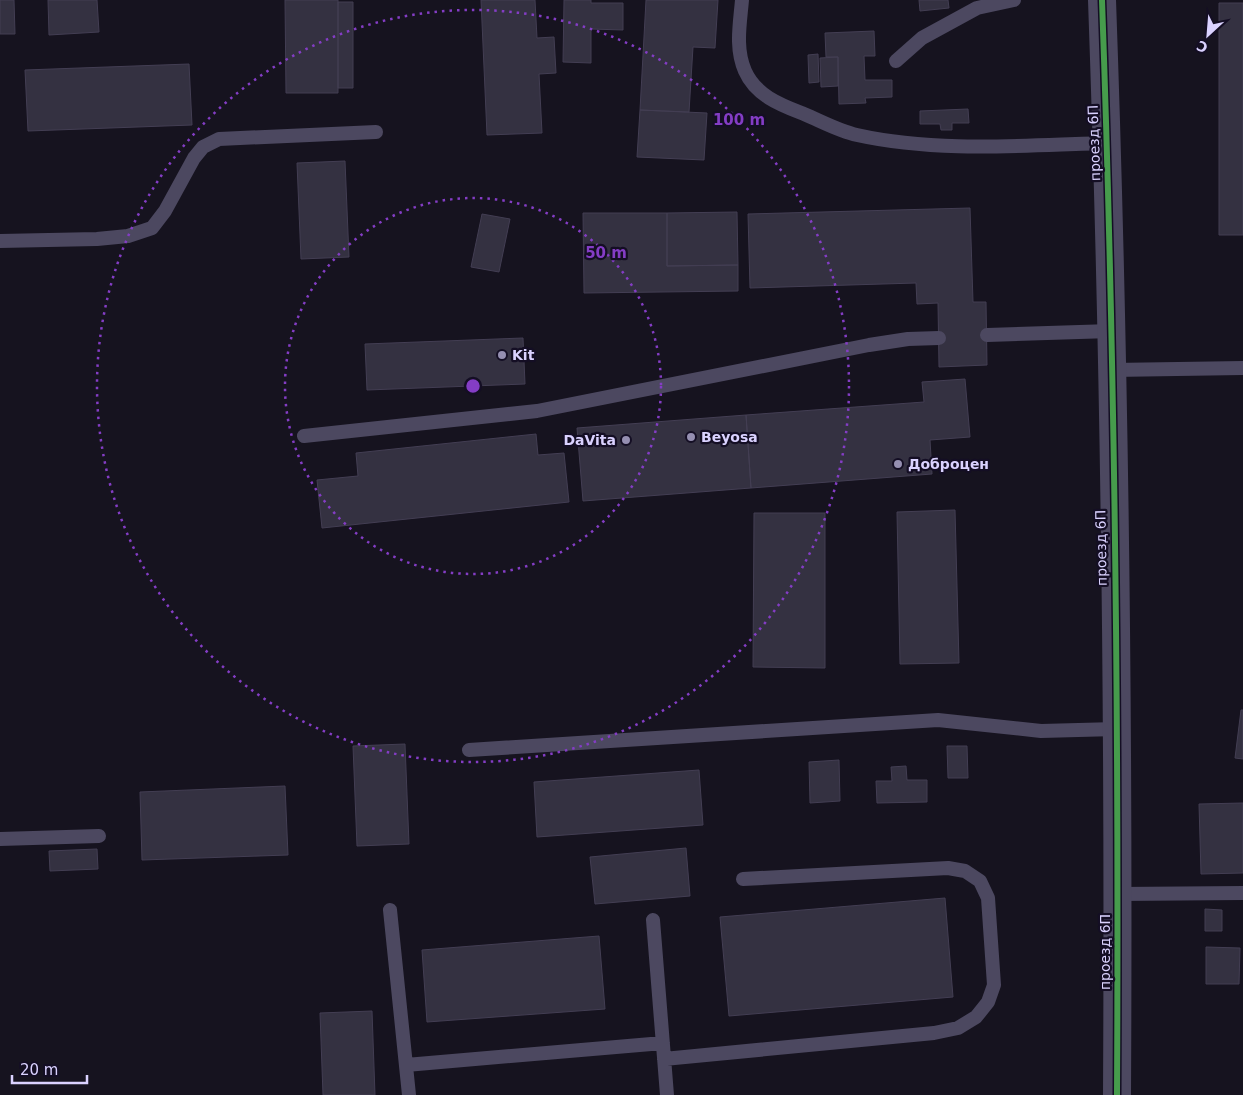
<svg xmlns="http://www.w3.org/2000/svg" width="1243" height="1095" font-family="'DejaVu Sans',sans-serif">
<rect width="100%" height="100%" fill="#16131f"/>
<path fill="#343141" stroke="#433e53" d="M0,0H14L15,34H0Z
M48,0H97L99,32L49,35Z
M285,0H338V93H286Z
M481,0H535L537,38L554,37L556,73L539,74L542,133L487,135Z
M564,0H591V3H623V30L591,29V63L563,62Z
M646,0H718L715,48L693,47L689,112L640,110Z
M919,0H948L949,8L920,11Z
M338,2H353V88H338Z
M1219,3H1243V235H1219Z
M874,31L875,56H864L865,80H892V97L865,98L866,103L839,104L838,57H826L825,33Z
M818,54L819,82L809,83L808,55Z
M838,57V86L821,87L820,58Z
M189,64L192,125L28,131L25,70Z
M968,109L969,123H952V130H941L940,124H920V111Z
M640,110L707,113L704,160L637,157Z
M345,161L349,257L301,259L297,163Z
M970,208L973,302H986L987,365L939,367L938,303L917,304L916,283L750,288L748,214Z
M737,212L738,265L667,266V213Z
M583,213H667V266L738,265V291L584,293Z
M482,214L510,219L499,272L471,267Z
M523,338L525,384L367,390L365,344Z
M965,379L970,437L930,440L932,474L751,488L746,415L924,402L922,382Z
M746,415L751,488L583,501L577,428Z
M536,434L538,455L564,453L569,502L322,528L317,480L358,476L356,453Z
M955,510L959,663L900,664L897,512Z
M754,513H825V668L753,667Z
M1241,710H1243V759L1235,758Z
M405,744L409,844L357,846L353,746Z
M947,746H967L968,778H948Z
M839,760L840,801L810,803L809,762Z
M906,766L907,780H927V802L877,803L876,781H892L891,767Z
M699,770L703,825L537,837L534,782Z
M285,786L288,855L142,860L140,792Z
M1243,803V873L1201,874L1199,804Z
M686,848L690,896L595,904L590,857Z
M97,849L98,869L50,871L49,851Z
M945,898L953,997L729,1016L720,917Z
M1205,909L1222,910V931H1205Z
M599,936L605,1009L427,1022L422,950Z
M1206,947L1240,948L1239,984H1206Z
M372,1011L375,1095H323L320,1013Z"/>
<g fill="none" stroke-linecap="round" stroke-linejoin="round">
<path stroke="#4c4860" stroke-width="14" d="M742,0C740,24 735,48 745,71C756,96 781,105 804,114C821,121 839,131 857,135C938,153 1025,145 1107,143
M896,61L922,38L977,8L1014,0
M0,241L97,239L128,236L152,228L165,211L194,158L203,147L219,139L376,132
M987,335L1111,331
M1112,370L1243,368
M304,436L537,411L869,345L908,339L939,338
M469,750L938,720L1041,731L1116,729
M0,839L99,836
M1118,894L1243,893
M390,910L409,1095
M653,920L667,1095
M664,1059L934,1033L958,1028L976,1017L988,1002L994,985L988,898L980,881L965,871L948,868L743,879
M406,1065L663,1043"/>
<path stroke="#4c4860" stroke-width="28" d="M1102,0C1115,365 1119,730 1117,1095"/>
<defs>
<path id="cycleway" d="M1102,0C1115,365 1119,730 1117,1095"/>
</defs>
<use href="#cycleway" stroke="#140e24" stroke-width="9"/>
<use href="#cycleway" stroke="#469c4c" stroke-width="6"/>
</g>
<g fill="none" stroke="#843dc5" stroke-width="2.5" stroke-dasharray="2.5 5">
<circle cx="473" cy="386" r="188"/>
<circle cx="473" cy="386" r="376"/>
</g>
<g fill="#958fb1" stroke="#140e24" stroke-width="2">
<circle cx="502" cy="355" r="5"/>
<circle cx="691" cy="437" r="5"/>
<circle cx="626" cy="440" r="5"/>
<circle cx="898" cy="464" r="5"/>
</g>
<g text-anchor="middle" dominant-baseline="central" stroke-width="4.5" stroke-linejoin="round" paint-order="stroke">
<g font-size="14" fill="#dad2ff" stroke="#140e24">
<text transform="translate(1094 143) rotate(-92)">проезд 6П</text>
<text transform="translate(1101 548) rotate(-91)">проезд 6П</text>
<text transform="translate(1105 952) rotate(-90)">проезд 6П</text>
</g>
<g font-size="14" font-weight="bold" fill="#dad2ff" stroke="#140e24" text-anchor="start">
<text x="512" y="355">Kit</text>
<text x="701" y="437">Beyosa</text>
<text x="616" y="440" text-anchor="end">DaVita</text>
<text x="908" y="464">Доброцен</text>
</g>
</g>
<circle cx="473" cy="386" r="8" fill="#843dc5" stroke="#140e24" stroke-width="2.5"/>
<g font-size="15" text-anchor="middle" font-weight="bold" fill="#843dc5" stroke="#140e24" stroke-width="4.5" stroke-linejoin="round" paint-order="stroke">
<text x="739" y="125">100 m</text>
<text x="606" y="258">50 m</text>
</g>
<g transform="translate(1208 35) rotate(206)" stroke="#140e24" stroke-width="4" paint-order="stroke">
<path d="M0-4L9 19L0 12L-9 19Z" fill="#dad2ff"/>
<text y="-8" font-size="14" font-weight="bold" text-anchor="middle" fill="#dad2ff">С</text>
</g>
<path d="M12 1075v8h75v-8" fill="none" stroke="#dad2ff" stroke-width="2.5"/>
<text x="20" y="1075" font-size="15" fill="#dad2ff" stroke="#140e24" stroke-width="4" paint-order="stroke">20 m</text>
</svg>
